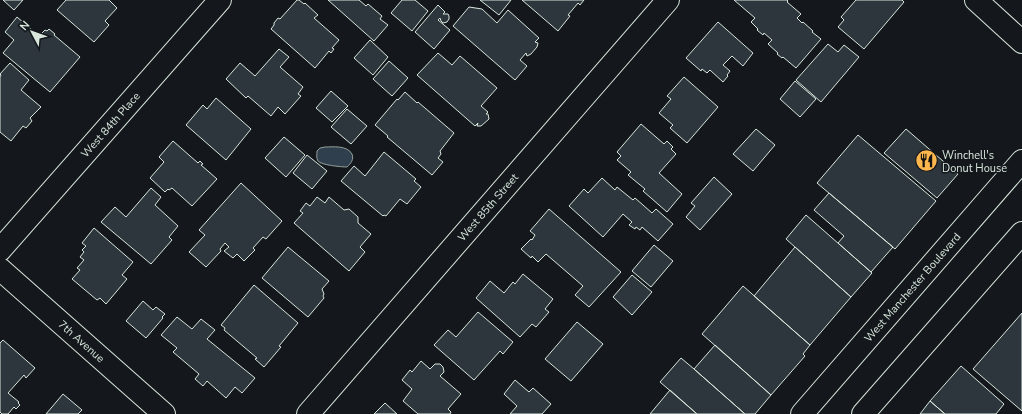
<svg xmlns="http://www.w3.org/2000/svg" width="1022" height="414" font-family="'Nunito Sans',sans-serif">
<rect width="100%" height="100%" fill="#14181c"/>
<path fill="#2f3f4d" stroke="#939e99" d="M325,147C333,147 347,145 352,154C354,160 351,163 347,167C341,167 321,165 318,161C316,158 317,154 317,151L320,148Z"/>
<path fill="#2c363c" stroke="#d8e6dc" d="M3,0H23L14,10Z
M66,0H109L117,8L105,21L109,25L94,42L57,10Z
M297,0H299L304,4L305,3L318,15L314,18L339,40L332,48L334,49L331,53L329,51L315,68L271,29L274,25V23L278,18L280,19Z
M328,0H359L366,6L368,4L382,16L380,19L388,25L374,41Z
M402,0H415L428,11L412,31L391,13Z
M480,0H511L499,15Z
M522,0H584L580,5L578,3L568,15L570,16L558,31Z
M734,0H787L788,1L787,2L801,14L797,18L802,23L803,22L813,31L812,32L821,39L796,68L783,57L782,58L777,54L778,53L768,44L772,40L764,33L763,35L757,30L758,29L751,22L755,18Z
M856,0H902L904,2L864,49L838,27L844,20L841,17Z
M438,5L445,12L443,14H448L449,16V19L447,22L443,23L441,21L440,18L438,20L450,30L434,49L415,32Z
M469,7L482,9L497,23L508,10L539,38L535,42L538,43L537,47L531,54L527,56L526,53L520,60L527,66L515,80L453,26Z
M17,17L39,36L45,30L47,31L49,29L55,34L54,35L80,57L50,92L3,53L14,40L5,32Z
M718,22L753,53L743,66L732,56L723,65L730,71L727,75L728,76L723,82L710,70L707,73L702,69L701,71L686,58Z
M370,40L388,57L373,75L354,58Z
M828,44L838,52L844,45L859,57L821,102L796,80Z
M279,49L289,57L280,67L303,87L298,94L301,96L285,114L278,107L271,116L248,96L246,98L226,79L240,63L255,76Z
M438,53L452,65L460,56L497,88L481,106L488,112L486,114H488L489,119L481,126H477L478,123L475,126L417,75Z
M389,61L408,78L392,96L373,79Z
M10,63L29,80L21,90L41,107L30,118L32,121L26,128L23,126L11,141L0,132V77L1,75L0,74Z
M684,77L718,107L687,143L670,128L673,125L659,113L671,99L667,96Z
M795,81L816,99L800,117L780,99Z
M331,91L348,106L332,122L316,108Z
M405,92L417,103L418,102L454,133L440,151L441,154L438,158L443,162L432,175L387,137L388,136L375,125L397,99L398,100Z
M216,98L251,129L226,160L186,125L203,105L207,109Z
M347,109L367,126L351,144L331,127Z
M641,124L664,144L667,141L673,147L671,149L676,154L659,173L682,194L667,212L643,191L645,189L628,175L631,172L617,160L621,156L617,152Z
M756,129L775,145L753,171L733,154Z
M906,129L958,174L937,198L884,153Z
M858,135L936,201L895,249L817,183Z
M284,137L305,155L286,177L265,158Z
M173,141L198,163L200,161L203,164L201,165L217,179L192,206L172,188L169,190L168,189L165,192L150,178L164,162L159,157Z
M384,152L416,179L414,181L421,187L407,204L400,199L386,216L384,215L383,216L341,181L354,166L365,176Z
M307,155L327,171L312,189L293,173Z
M714,177L732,194L700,230L686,217L695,206L691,203Z
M602,178L615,190L617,187L633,200L635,198L652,213L656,209L673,224L658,241L642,227L640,230L636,227L635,229L629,225L632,222L623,214L603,237L569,206L584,189L588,193Z
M241,183L282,221L266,239L263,237L253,248L255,250L244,261L237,254L233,258L224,251L229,247L225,243L220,249L221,251L206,267L189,252L205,235L199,230Z
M151,188L161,197L155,205L178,226L169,237L172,240L151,264L101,222L115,207L126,217Z
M829,193L893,247L871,272L838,243L844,236L814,210Z
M317,197L325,203L329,197L344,210L349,209L358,217V223L371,234L360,247L365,252L349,271L294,223L303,213L300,211L306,203L310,206Z
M549,209L621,272L589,307L575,295L583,286L546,254L538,262L532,256L531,258L521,249L531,239L532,240L535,235L530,231Z
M806,215L872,273L851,297L786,239Z
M94,228L133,262L122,275L127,279L106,304L100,298L97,300L72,279L80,270L77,268L84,260L80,257L84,252L82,250L86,246L82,243Z
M654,245L673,261L651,287L632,271Z
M288,247L329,281L322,289L324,294L323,296L324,298L308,317L262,278Z
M795,247L851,297L810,345L754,296Z
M523,274L553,299L545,309L549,312L536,327L532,324L520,337L476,298L490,281L504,293L513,282L515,284Z
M632,275L652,292L632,315L613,297Z
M254,285L298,323L279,346L281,347L264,367L255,359L257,358L224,330L225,328L221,325Z
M743,286L810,345L803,354L805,356L771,395L702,334Z
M143,301L153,310L156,307L165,314L162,317L163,318L146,338L126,321Z
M478,312L513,342L503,354L500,351L474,380L434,345L448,330L456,337Z
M1022,313V411L973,369Z
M177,317L192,329L201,319L215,330L207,339L255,378L242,393L235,387L226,398L207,381L203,386L195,379L199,374L173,352L177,348L161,335Z
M577,322L603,344L571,381L545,359Z
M3,340L35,368L26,378L24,375L8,393L19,402L18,403L20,405L16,409L14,407L8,414H2L0,412V343Z
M715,345L771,395L755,414H745L694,369Z
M681,358L694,369L745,414H697L660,382Z
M421,361L430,369L435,364H440L443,367L444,372L440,376L461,394L448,409L451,412L450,414H418L403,401L412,389L402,380L410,370L412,372Z
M961,366L1004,404L996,414H945L930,401Z
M515,380L529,392L533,388L551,404L542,414H510L517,406L504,394Z
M670,390L697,414H650Z
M63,394L82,410L78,414H46Z
M930,401L945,414H920Z
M385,403L397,414H374Z"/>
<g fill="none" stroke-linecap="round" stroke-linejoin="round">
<defs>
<g id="minor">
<path d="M976,0L1022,42"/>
<path id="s1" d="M0,250L220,0"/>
<path id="s2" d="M0,269L164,414"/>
<path id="s3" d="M308,414L668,0"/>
</g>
<g id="major">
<path id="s4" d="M802,414L1022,161"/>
<path d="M863,414L1022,233"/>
</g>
</defs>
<use href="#minor" stroke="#d8e6dc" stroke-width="24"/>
<use href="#major" stroke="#d8e6dc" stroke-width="24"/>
<use href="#minor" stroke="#14181c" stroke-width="22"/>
<use href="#major" stroke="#14181c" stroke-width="22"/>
</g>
<defs>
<symbol id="restaurant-disc" viewBox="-11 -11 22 22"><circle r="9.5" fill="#ffb74d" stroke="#14181c"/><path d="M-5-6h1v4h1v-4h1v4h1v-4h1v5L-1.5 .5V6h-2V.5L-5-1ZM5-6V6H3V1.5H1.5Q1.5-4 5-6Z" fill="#111"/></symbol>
</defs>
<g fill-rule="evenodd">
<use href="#restaurant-disc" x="914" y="148" width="25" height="25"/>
</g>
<g text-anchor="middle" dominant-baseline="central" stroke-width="3" stroke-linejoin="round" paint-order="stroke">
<g font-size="11" fill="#d8e6dc" stroke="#14181c">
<text stroke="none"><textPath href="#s1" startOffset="167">West 84th Place</textPath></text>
<text stroke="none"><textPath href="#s3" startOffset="274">West 85th Street</textPath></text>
<text stroke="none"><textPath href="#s4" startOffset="168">West Manchester Boulevard</textPath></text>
<text stroke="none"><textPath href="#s2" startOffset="109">7th Avenue</textPath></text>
</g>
<g font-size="11" fill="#d8e6dc" stroke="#14181c" text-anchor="start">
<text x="942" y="155">Winchell's<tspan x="942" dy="13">Donut House</tspan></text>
</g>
</g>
<g transform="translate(32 32) rotate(311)" stroke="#14181c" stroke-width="3" paint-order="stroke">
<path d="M0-3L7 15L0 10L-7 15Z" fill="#d8e6dc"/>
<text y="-6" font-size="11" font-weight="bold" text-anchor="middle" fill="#d8e6dc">N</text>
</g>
</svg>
